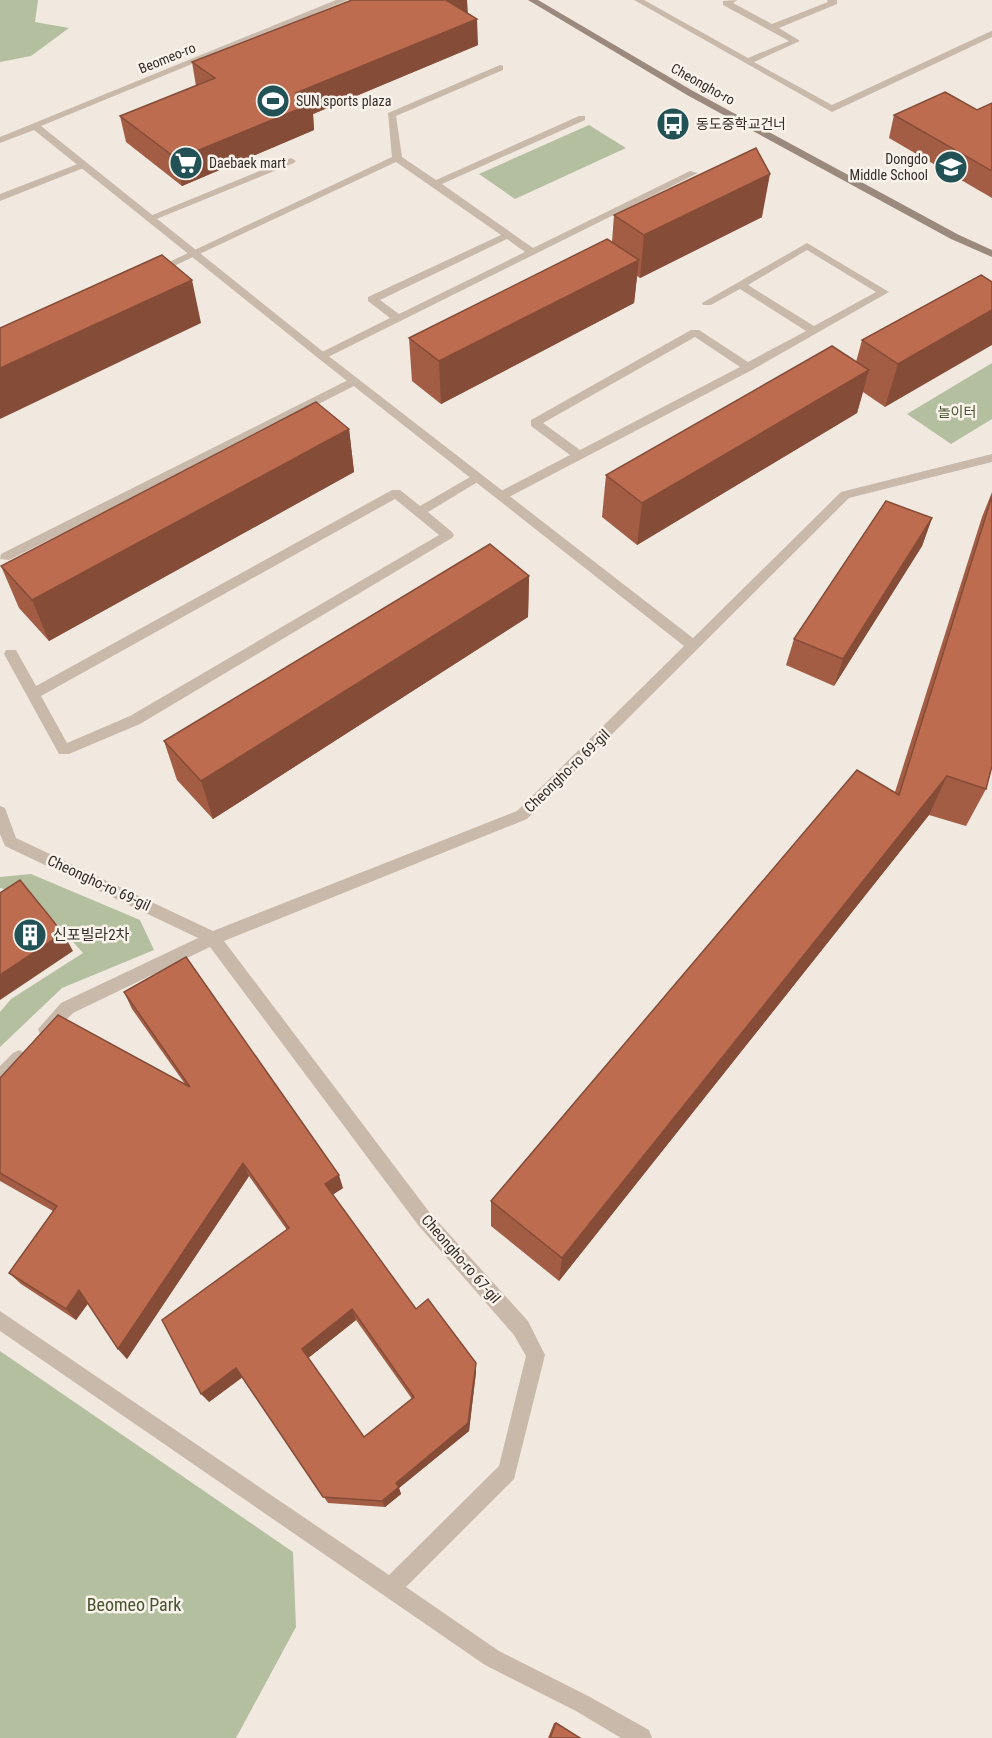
<svg xmlns="http://www.w3.org/2000/svg" width="992" height="1738" font-family="'Roboto Condensed','Noto Sans KR',sans-serif">
<rect width="100%" height="100%" fill="#f1e9df"/>
<path fill="#b4bfa0" d="M0,0H38L35,22L69,28L31,56L0,62Z
M589,125L626,148L515,199L479,174Z
M992,363V419L951,444L907,414Z
M31,874L140,920L154,950L62,988L0,1047V1012L11,999L83,953L32,896L0,888V877Z
M0,1351L293,1552L296,1627L236,1738H0Z"/>
<g fill="none" stroke-linecap="round" stroke-linejoin="round">
<path fill="#c9b9ab" fill-rule="evenodd" d="M634,0H644L748,58L789,41L723,5V1L737,0L733,3L772,24L828,2L827,0H837V4L779,28L800,41L754,62L832,105L989,32L992,31V37L832,112Z
M500,65L503,66V70L396,116L402,157L436,180L579,116H585V120L442,184L533,248L690,171L698,173L322,360L316,356L318,354L390,318L368,301V297L501,235L396,162L159,273H151L150,271L392,157L388,113ZM507,239L525,252L399,314L380,300Z
M291,158L296,161L294,163L154,220L145,218Z
M83,162L88,165L86,167L0,201V194Z
M807,243L889,292L752,370L505,499H497V493L570,455L531,426V420L691,330H699L748,362L806,331L740,289L711,305H703L702,303ZM807,250L876,292L814,326L748,285ZM695,337L740,367L580,450L543,423Z
M354,377L360,381L358,384L9,560L0,559L1,554Z
M477,473L483,477L481,480L428,512L452,532L454,535L452,538L140,724L69,754H59L4,654L6,650H16L36,686L392,490H400L420,506ZM395,499L439,535L130,716L67,743L41,696Z"/>
<path fill="#c9b9ab" fill-rule="evenodd" d="M336,0H348L41,126L326,354L693,638L841,492L992,454V462L849,498L527,819L224,941L430,1213L528,1321L545,1355L514,1479L406,1587L499,1651L590,1697L649,1730L652,1738H621L576,1711L485,1665L0,1331V1311L389,1575L499,1466L526,1356L514,1335L418,1225L210,947L73,1013L52,1034L46,1036L40,1034L38,1029L61,1003L198,938L5,846L0,834V806L5,808L16,838L213,931L517,811L684,646L318,358L34,130L0,143V137Z
M19,1050L25,1053L27,1058C23,1068 11,1082 0,1086V1066L13,1053Z"/>
<path fill="#9c897d" fill-rule="evenodd" d="M528,0H538L693,91L959,235L992,250V257L951,239L687,95Z"/>
</g>
<path fill="#a35d45" fill-rule="evenodd" d="M468,13L478,45L313,114L314,130L182,186L126,142L120,116L196,86L192,62Z
M992,103V198L889,138L894,115L977,110Z
M614,215L762,217L640,278L637,276L634,303L441,404L412,381L409,338L612,242Z
M981,275L885,407L863,392L857,413L637,545L602,517L606,475L856,362L862,340Z
M349,429L354,472L49,641L19,608L1,566Z
M992,492V766L986,789L966,826L929,815L559,1281L491,1226V1201L895,792L982,517Z
M932,518L922,546L834,686L786,665L794,639Z
M529,576L528,617L213,819L177,780L164,741Z
M124,992L343,1188L332,1195L416,1309L476,1363V1372L469,1431L399,1488L401,1494L385,1507L328,1503L242,1377L209,1402L287,1230L249,1176L127,1359L118,1349L88,1303L76,1320L21,1284L9,1273L53,1211L0,1181V1078L185,1084L132,1009ZM356,1320L412,1399L364,1437L308,1358Z
M554,1723H556L580,1738H548Z"/>
<path fill="#854c38" d="M443,0H467L468,14Z
M477,19L478,45L313,114L314,130L182,186L177,159L296,93Z
M770,174L762,217L640,278L644,235Z
M639,260L634,303L441,404L439,361Z
M192,280L201,323L0,419V368Z
M992,310V345L885,407L898,364Z
M869,370L857,413L637,545L642,503Z
M349,429L354,472L49,641L32,600Z
M932,518L922,546L834,686L843,659Z
M529,576L528,617L213,819L201,781Z
M947,776L929,815L559,1281L562,1258Z
M63,933L73,951L0,1000V975Z
M243,1163L249,1176L127,1359L118,1349Z
M339,1175L343,1188L329,1197L325,1184Z
M79,1290L90,1301L76,1320L66,1309Z
M352,1309L356,1320L307,1359L302,1349Z
M476,1363V1372L469,1431L399,1488L401,1494L385,1507L382,1501Z
M236,1368L243,1377L209,1402L201,1394Z"/>
<path fill="#be6c50" stroke="#854c38" stroke-width="1.5" fill-rule="evenodd" d="M352,0H446L477,19L296,93L311,104L177,159L120,116L215,78L192,62Z
M945,92L977,110L992,103V171L894,115Z
M756,148L770,174L644,235L614,215Z
M607,239L639,260L439,361L409,338Z
M162,255L192,280L0,368V328Z
M981,275L992,282V310L898,364L862,340Z
M832,346L869,370L642,503L606,475Z
M316,402L349,429L32,600L1,566Z
M992,496V766L986,789L947,776L562,1258L491,1201L857,770L899,795Z
M886,501L932,518L843,659L794,639Z
M490,544L529,576L201,781L164,741Z
M20,880L63,933L0,975V893Z
M186,957L339,1175L325,1184L416,1309L428,1299L476,1363L468,1423L396,1483L399,1487L382,1501L323,1497L236,1368L201,1394L162,1320L289,1228L243,1163L118,1349L79,1290L66,1309L9,1273L57,1206L0,1173V1078L58,1015L190,1087L124,992ZM352,1309L414,1397L364,1437L302,1349Z
M556,1723L580,1738H550Z"/>
<defs>
<symbol id="stadium-disc" viewBox="-11 -11 22 22"><circle r="9.5" fill="#225256" stroke="#f9f3eb"/><path d="M0-5a6.5 5 0 1 0 0 10a6.5 5 0 1 0 0-10ZM-3.5-1.8h7v3.6h-7Z" fill="#fff"/></symbol>
<symbol id="bus-disc" viewBox="-11 -11 22 22"><circle r="9.5" fill="#225256" stroke="#f9f3eb"/><path d="M-5-6H5V4H4V6H2V4H-2V6H-4V4H-5ZM-3.5-4V0h7V-4ZM-3.5 1.2v1.5H-2V1.2ZM2 1.2v1.5H3.5V1.2Z" fill="#fff"/></symbol>
<symbol id="supermarket-disc" viewBox="-11 -11 22 22"><circle r="9.5" fill="#225256" stroke="#f9f3eb"/><path d="M-6-5.5h2.5l.6 2H6L4.5 2H-2.5L-4.4-4H-6ZM-1.5 3.2a1.3 1.3 0 1 0 .1 0ZM3 3.2a1.3 1.3 0 1 0 .1 0Z" fill="#fff"/></symbol>
<symbol id="school-disc" viewBox="-11 -11 22 22"><circle r="9.5" fill="#225256" stroke="#f9f3eb"/><path d="M0-5L7-2L0 1L-7-2ZM-4 1L0 2.5L4 1V4Q0 6-4 4Z" fill="#fff"/></symbol>
<symbol id="building-disc" viewBox="-11 -11 22 22"><circle r="9.5" fill="#225256" stroke="#f9f3eb"/><path d="M-4-6H4V6H1V3H-1V6H-4ZM-2.5-4.3h1.7v1.8h-1.7ZM.8-4.3h1.7v1.8H.8ZM-2.5-1h1.7V.8h-1.7ZM.8-1h1.7V.8H.8Z" fill="#fff"/></symbol>
</defs>
<g fill-rule="evenodd">
<use href="#stadium-disc" x="254" y="82" width="38" height="38"/>
<use href="#bus-disc" x="654" y="105" width="38" height="38"/>
<use href="#supermarket-disc" x="167" y="144" width="38" height="38"/>
<use href="#school-disc" x="932" y="148" width="38" height="38"/>
<use href="#building-disc" x="11" y="916" width="38" height="38"/>
</g>
<g text-anchor="middle" dominant-baseline="central" stroke-width="5" stroke-linejoin="round" paint-order="stroke">
<g font-size="14" fill="#372e2a" stroke="#f9f3eb">
<text transform="translate(167 58) rotate(-22)">Beomeo-ro</text>
<text transform="translate(703 84) rotate(29)">Cheongho-ro</text>
</g>
<g font-size="14" fill="#372e2a" stroke="#f9f3eb" text-anchor="start">
<text x="296" y="101">SUN sports plaza</text>
<text x="696" y="124">동도중학교건너</text>
<text x="928" y="159" text-anchor="end">Dongdo<tspan x="928" dy="16">Middle School</tspan></text>
<text x="209" y="163">Daebaek mart</text>
</g>
<g font-size="14" fill="#46542f" stroke="#f9f3eb">
<text x="957" y="412">놀이터</text>
</g>
<g font-size="15" fill="#372e2a" stroke="#f9f3eb">
<text transform="translate(567 771) rotate(-44)">Cheongho-ro 69-gil</text>
<text transform="translate(99 883) rotate(25)">Cheongho-ro 69-gil</text>
<text transform="translate(461 1259) rotate(49)">Cheongho-ro 67-gil</text>
</g>
<g font-size="15" fill="#372e2a" stroke="#f9f3eb" text-anchor="start">
<text x="53" y="935">신포빌라2차</text>
</g>
<g font-size="18" fill="#46542f" stroke="#f9f3eb">
<text x="134" y="1604">Beomeo Park</text>
</g>
</g>
</svg>
